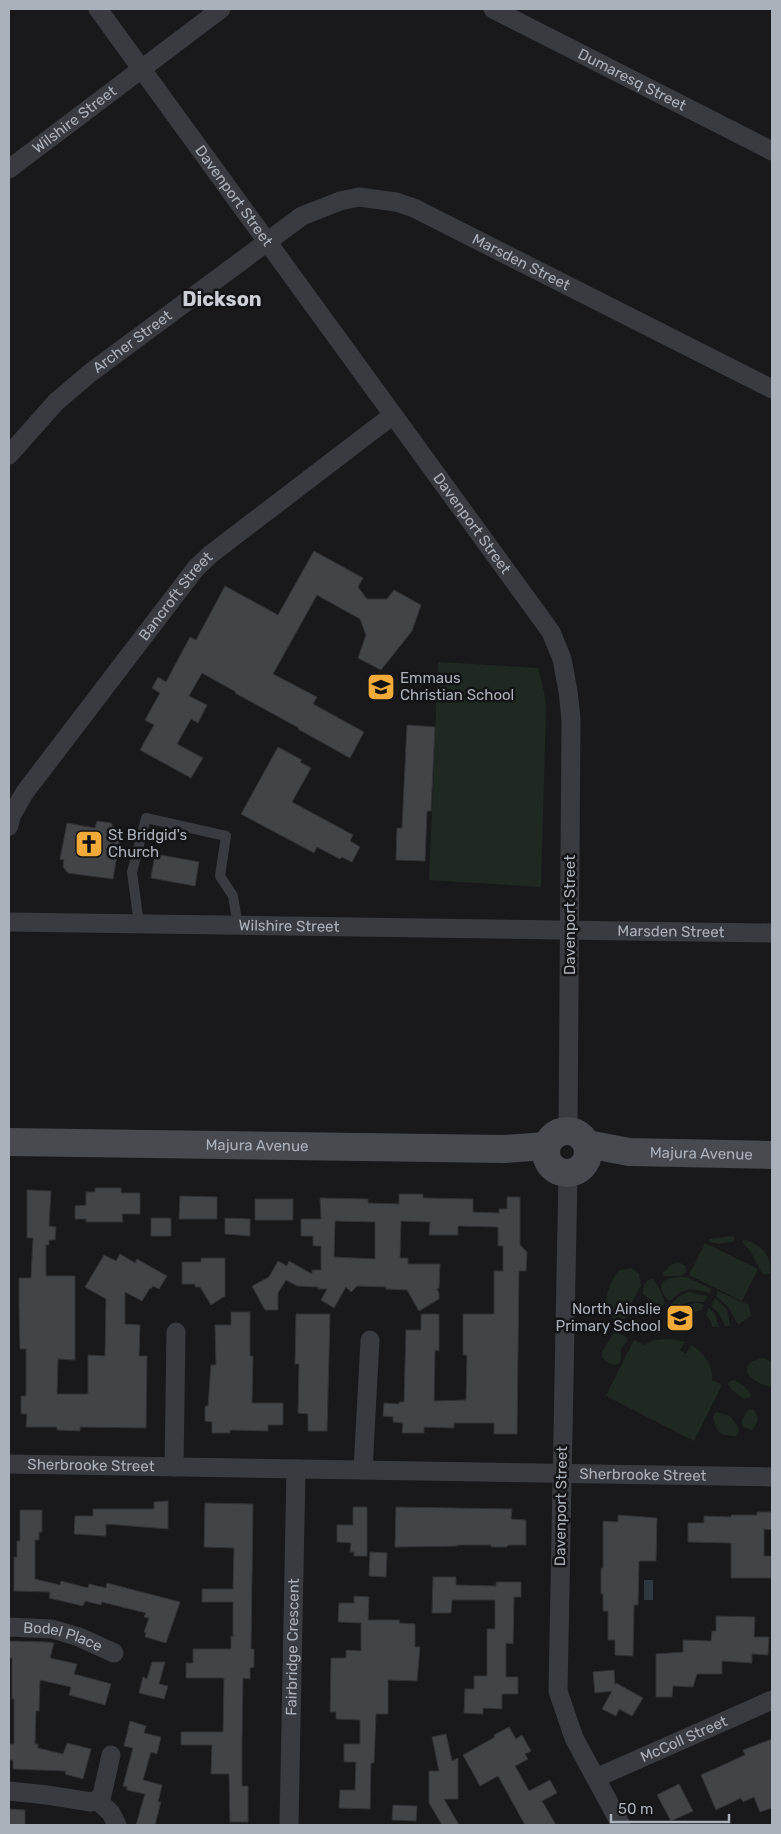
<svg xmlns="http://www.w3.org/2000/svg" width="781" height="1834" font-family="Rubik,sans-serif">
<rect width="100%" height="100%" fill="#19191b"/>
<path fill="#202921" d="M438,662L538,668L544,692L546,707L541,887L429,880Z
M732,1236L735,1238L734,1241C725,1243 717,1246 709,1241V1239Z
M745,1240C761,1244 772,1255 770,1273L764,1275C759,1269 756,1261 752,1254C749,1249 745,1246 742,1241Z
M705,1243L758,1269L742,1301L689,1275Z
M678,1262L686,1266V1272L681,1276H664L663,1273L671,1265Z
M631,1268L639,1274L641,1286L632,1302L628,1316L619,1322C598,1312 607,1283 620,1270Z
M682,1277H686L712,1289L709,1293C694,1288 683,1287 672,1300H668C653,1283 665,1277 682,1277Z
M653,1279C658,1285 662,1294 665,1302L662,1308L643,1294L644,1285L648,1280Z
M718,1291L749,1305L751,1316L739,1324L737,1323L729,1308L716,1296Z
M688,1292L707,1296L704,1302C685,1301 683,1302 672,1317L667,1314C670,1303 677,1296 688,1292Z
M715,1298L727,1309L730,1326H725L718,1312L711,1306Z
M698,1303L704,1305L700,1311L691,1312L681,1321L676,1319C680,1307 686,1304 698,1303Z
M709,1308L715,1314L719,1327H712L711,1322L706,1315Z
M615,1331L626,1337L627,1342C625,1343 622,1347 621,1349C620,1353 622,1358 620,1362C615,1369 605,1361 602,1357V1352Z
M671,1339L685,1342L680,1350L686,1354L691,1345C703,1352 714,1366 712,1380L722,1385L694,1441L606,1396L634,1340L644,1345L654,1340Z
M764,1358L772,1362V1387C760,1385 737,1374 752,1361Z
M734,1380L743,1385L751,1394L750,1397L744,1399L732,1390L728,1384L730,1381Z
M751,1409L754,1410C760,1419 758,1422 752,1430L742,1426V1421L747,1411Z
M716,1412L730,1416L739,1428L737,1436C719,1436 717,1433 713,1417Z"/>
<path fill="#2e393f" d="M644,1580H653V1600H644Z"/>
<path fill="#434448" stroke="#333337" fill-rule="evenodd" d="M314,551L363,578L358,587L367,599H387L394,590L421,605L412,631L381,670L358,658L366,635L360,619L317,595L273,674L317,697L313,704L364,732L350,758L298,729L299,728L235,693L236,692L202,673L189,696L207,705L198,723L191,719L177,744L203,758L191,778L140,750L154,725L145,720L160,693L152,688L158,677L166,682L190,637L196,640L225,586L278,615Z
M407,725L435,727L431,811H427L425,861L396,860L397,828H402Z
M278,747L302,760L300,762L311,768L292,802L353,835L350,841L360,847L352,862L342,857L340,859L317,847L314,853L241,814Z
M97,821L111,823L120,837L113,879L68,873L63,867L64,860L60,859L67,823L95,828Z
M155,854L199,862L195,886L151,878Z
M95,1188H121V1193H140V1214H122L123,1222H86V1219H75V1206L86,1205V1192H95Z
M27,1190L51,1191L49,1226L56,1227L55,1240H49V1245H46V1276H75V1360L58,1359L57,1394H88V1355L105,1356L106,1299L85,1287L104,1255L116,1261L120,1254L135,1263L137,1259L167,1276L159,1289L153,1286L151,1289L150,1288L142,1301L125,1292V1324L140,1325L139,1356H147L146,1428L80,1427V1431L57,1430V1427H26L27,1414H21V1396H26V1349H20L19,1305V1278H31L33,1238H27Z
M399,1194H423V1198L473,1199V1212L499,1213V1209H507V1197H520V1245L527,1252L526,1271H519L517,1434H494V1423H454V1428L424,1427V1433H402L403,1423L393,1422V1417L383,1416L384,1403L399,1404V1402H404L406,1330H421V1314H439V1351L435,1350L434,1401L466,1400L467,1355H463V1314H494V1271H503V1246H498V1227L458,1226V1235H429L430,1222L401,1221L400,1258H408V1264H440L439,1288L437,1289L439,1293V1299L419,1311L407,1290L386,1289V1287L357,1286L351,1292L346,1287L334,1308L321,1300L327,1289H318V1287L297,1286L286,1280L278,1293V1310H265L252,1286L269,1277L278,1261L287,1266L289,1261L312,1274V1270H321V1246H313V1236H301V1219H321L320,1198L368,1199V1203L399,1204ZM335,1221L375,1222V1259L334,1257Z
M180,1196L217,1197V1219H179Z
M255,1199H293V1220H255Z
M151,1218H171V1236H151Z
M225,1218L250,1219V1236L225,1234Z
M201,1258H225V1296L211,1305L200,1287H195V1284H182V1262H201Z
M231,1312H250V1356H253L252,1403H283V1425H268V1431L230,1430V1433H212V1422L205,1421V1406H208L211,1365H216L215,1325H231Z
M296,1314H330L327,1431H308V1414L298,1413L299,1364H295Z
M168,1501V1529L106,1524V1536L74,1534L75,1516H93V1509H154V1502Z
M205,1503L253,1504L251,1649H254V1667L250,1668V1679L243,1678L242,1739V1786H248V1822H230L229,1774H211L212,1745H181V1732H223L224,1678H186V1663H193V1649H231V1636L233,1637V1602H202V1589H233L234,1548L204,1547Z
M353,1507H367V1556H354V1552H350L351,1543L337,1542V1525H353Z
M396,1507L512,1509L511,1519L526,1520V1545H508L507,1547H491V1545H458V1546L395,1547Z
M20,1510H42V1532H39V1540H35V1579L60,1585L61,1581L88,1588L89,1584L106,1588L107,1583L180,1602L166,1643L145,1637L146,1633L144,1632L149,1618L144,1617L146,1613L102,1602L101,1605L85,1601L83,1606L49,1598L50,1592L14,1591V1557H17V1541H20Z
M757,1512H772V1530L764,1529V1556H771V1578H731V1543L688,1542V1523H704V1516L731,1517V1515H757Z
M618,1515L657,1518L656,1561H639L638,1605H634L633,1656L615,1655V1640H608V1611H603V1594H601V1568H603V1521L618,1522Z
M370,1552L387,1553L386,1577L369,1576Z
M433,1577H456V1585L496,1586V1582H521V1597H514L513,1644L506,1643V1677H518V1694H502V1709L483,1708V1714L464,1713L465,1689H474V1676H487V1629H495V1600H452L451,1613H432Z
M354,1596L369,1597L368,1620H400L399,1623L415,1624V1647H420L417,1681L388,1680V1714H376L374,1763H371L370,1809L339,1808L340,1790H355L356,1762H344V1744H360V1720L336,1719V1712H330L331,1658H346V1650L361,1651V1623L338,1622L339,1603H354Z
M716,1616L755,1617L754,1637H769L768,1655L752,1654V1663L722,1661V1674H697L693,1687L673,1686L672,1697H656V1654L683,1652V1640L711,1641L712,1631H716Z
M9,1641L47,1642L54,1643L50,1658L77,1664L74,1674L111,1684L105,1705L69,1695L71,1687L40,1680L39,1711H36L35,1744H38V1748L63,1754L67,1743L91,1749L83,1779L65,1774L66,1771L13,1769V1760H9V1744H14V1699H12V1658H9Z
M152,1662H165L159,1684L168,1686L164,1699L139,1693L143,1677L147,1679Z
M614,1670L615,1685L616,1683L643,1698L632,1716L619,1709L616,1716L602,1709L612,1691L595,1693L593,1672Z
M130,1721L146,1726L144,1733L161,1737L157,1754L151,1752L143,1780L162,1785L158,1802H161L155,1825H136L145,1794L127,1790V1787L123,1786L133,1748L124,1746Z
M509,1727L516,1739L522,1735L531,1751L525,1754L528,1759L515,1766L529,1791L550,1780L557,1793L542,1801L556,1825H525L498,1776L480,1786L463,1755L495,1737L494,1735Z
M446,1734L452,1761L458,1758V1799H444L459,1825H442L429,1803V1771H439L432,1737Z
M772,1739V1808L760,1812L754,1797L743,1802L741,1798L716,1810L701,1775L745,1755L743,1750Z
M679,1784L693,1811L671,1821L657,1795Z
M393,1805L417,1806L416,1821L392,1820Z
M9,1809L25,1810V1825H9Z"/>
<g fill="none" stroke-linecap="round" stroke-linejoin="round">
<path stroke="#3a3b40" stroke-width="10" d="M139,924L132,872L146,818L226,836L220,876L233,896L238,926"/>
<g stroke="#3a3b40" stroke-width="19">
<path id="s1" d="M98,9L551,632L562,659L568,691L571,719L568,1130"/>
<path id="s2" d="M493,9L772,151"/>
<path id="s3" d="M9,169L221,9"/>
<path id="s4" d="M9,455L56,402L90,373L302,216L340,201L359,197L396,202L414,208L772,389"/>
<path id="s5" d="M9,826L11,816L25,792L196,568L211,554L393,415"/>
<path id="s6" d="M9,922L772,933"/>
<path d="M568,1173L558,1691L574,1738L621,1825"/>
<path id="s7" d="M9,1464L772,1477"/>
<path d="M174,1467L176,1332"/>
<path d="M363,1470L370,1340"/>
<path id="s8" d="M9,1627L52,1629L79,1637L114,1653"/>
<path id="s9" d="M596,1778L772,1700"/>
<path d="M9,1791L47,1795L91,1802L97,1800L111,1813L117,1825"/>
<path d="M97,1800L102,1795L111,1755"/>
<path id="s10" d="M289,1825L296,1469"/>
</g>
<g stroke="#484a50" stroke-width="28">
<circle cx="567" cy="1152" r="21"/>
<path id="s11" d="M9,1142L504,1149L546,1146"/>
<path id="s12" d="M587,1144L629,1152L772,1155"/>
</g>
</g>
<defs>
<symbol id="school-square" viewBox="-11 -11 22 22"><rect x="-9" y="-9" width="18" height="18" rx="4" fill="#f2aa39" stroke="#141416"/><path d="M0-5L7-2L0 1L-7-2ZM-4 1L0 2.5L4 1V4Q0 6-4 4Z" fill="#111"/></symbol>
<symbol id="church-square" viewBox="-11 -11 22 22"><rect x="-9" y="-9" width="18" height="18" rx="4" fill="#f2aa39" stroke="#141416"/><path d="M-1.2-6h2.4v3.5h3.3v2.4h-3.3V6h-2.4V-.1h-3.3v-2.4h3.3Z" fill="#111"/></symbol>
</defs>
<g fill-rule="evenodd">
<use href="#school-square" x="365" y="671" width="32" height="32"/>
<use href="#church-square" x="73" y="828" width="32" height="32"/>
<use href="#school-square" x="664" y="1302" width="32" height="32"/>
</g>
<g text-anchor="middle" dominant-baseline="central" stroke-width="5" stroke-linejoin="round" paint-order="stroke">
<g font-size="15" fill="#abb1ba" stroke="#141416">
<text stroke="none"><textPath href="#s2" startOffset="156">Dumaresq Street</textPath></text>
<text stroke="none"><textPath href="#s3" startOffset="82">Wilshire Street</textPath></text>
<text stroke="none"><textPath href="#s1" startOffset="231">Davenport Street</textPath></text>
<text stroke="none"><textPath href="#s4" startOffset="616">Marsden Street</textPath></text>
<text stroke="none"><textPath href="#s4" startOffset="168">Archer Street</textPath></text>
<text stroke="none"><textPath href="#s1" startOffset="636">Davenport Street</textPath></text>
<text stroke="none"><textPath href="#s5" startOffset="285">Bancroft Street</textPath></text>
<text transform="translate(570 915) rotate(-90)">Davenport Street</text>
<text stroke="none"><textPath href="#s6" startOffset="280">Wilshire Street</textPath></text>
<text stroke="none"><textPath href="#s6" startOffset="662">Marsden Street</textPath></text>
<text stroke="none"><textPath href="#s11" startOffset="248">Majura Avenue</textPath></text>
<text stroke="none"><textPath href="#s12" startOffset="115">Majura Avenue</textPath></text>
<text stroke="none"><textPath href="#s7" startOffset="82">Sherbrooke Street</textPath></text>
<text stroke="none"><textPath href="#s7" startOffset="634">Sherbrooke Street</textPath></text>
<text transform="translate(561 1506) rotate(-89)">Davenport Street</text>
<text stroke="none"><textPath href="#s8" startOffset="55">Bodel Place</textPath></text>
<text stroke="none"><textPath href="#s10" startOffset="178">Fairbridge Crescent</textPath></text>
<text stroke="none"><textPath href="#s9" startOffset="96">McColl Street</textPath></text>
</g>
<g font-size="15" fill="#abb1ba" stroke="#141416" text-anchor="start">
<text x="400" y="678">Emmaus<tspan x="400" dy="17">Christian School</tspan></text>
<text x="108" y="835">St Bridgid's<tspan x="108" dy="17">Church</tspan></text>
<text x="661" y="1309" text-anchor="end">North Ainslie<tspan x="661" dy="17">Primary School</tspan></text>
</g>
<g font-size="20" font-weight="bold" fill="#cccfd6" stroke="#141416">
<text x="222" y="299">Dickson</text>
</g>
</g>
<rect width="781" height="1834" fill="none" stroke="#abb1ba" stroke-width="20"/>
<path d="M611 1814v8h118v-8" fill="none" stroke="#abb1ba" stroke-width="2.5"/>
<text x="618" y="1814" font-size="15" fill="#abb1ba" stroke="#141416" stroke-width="4" paint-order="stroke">50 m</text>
</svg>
